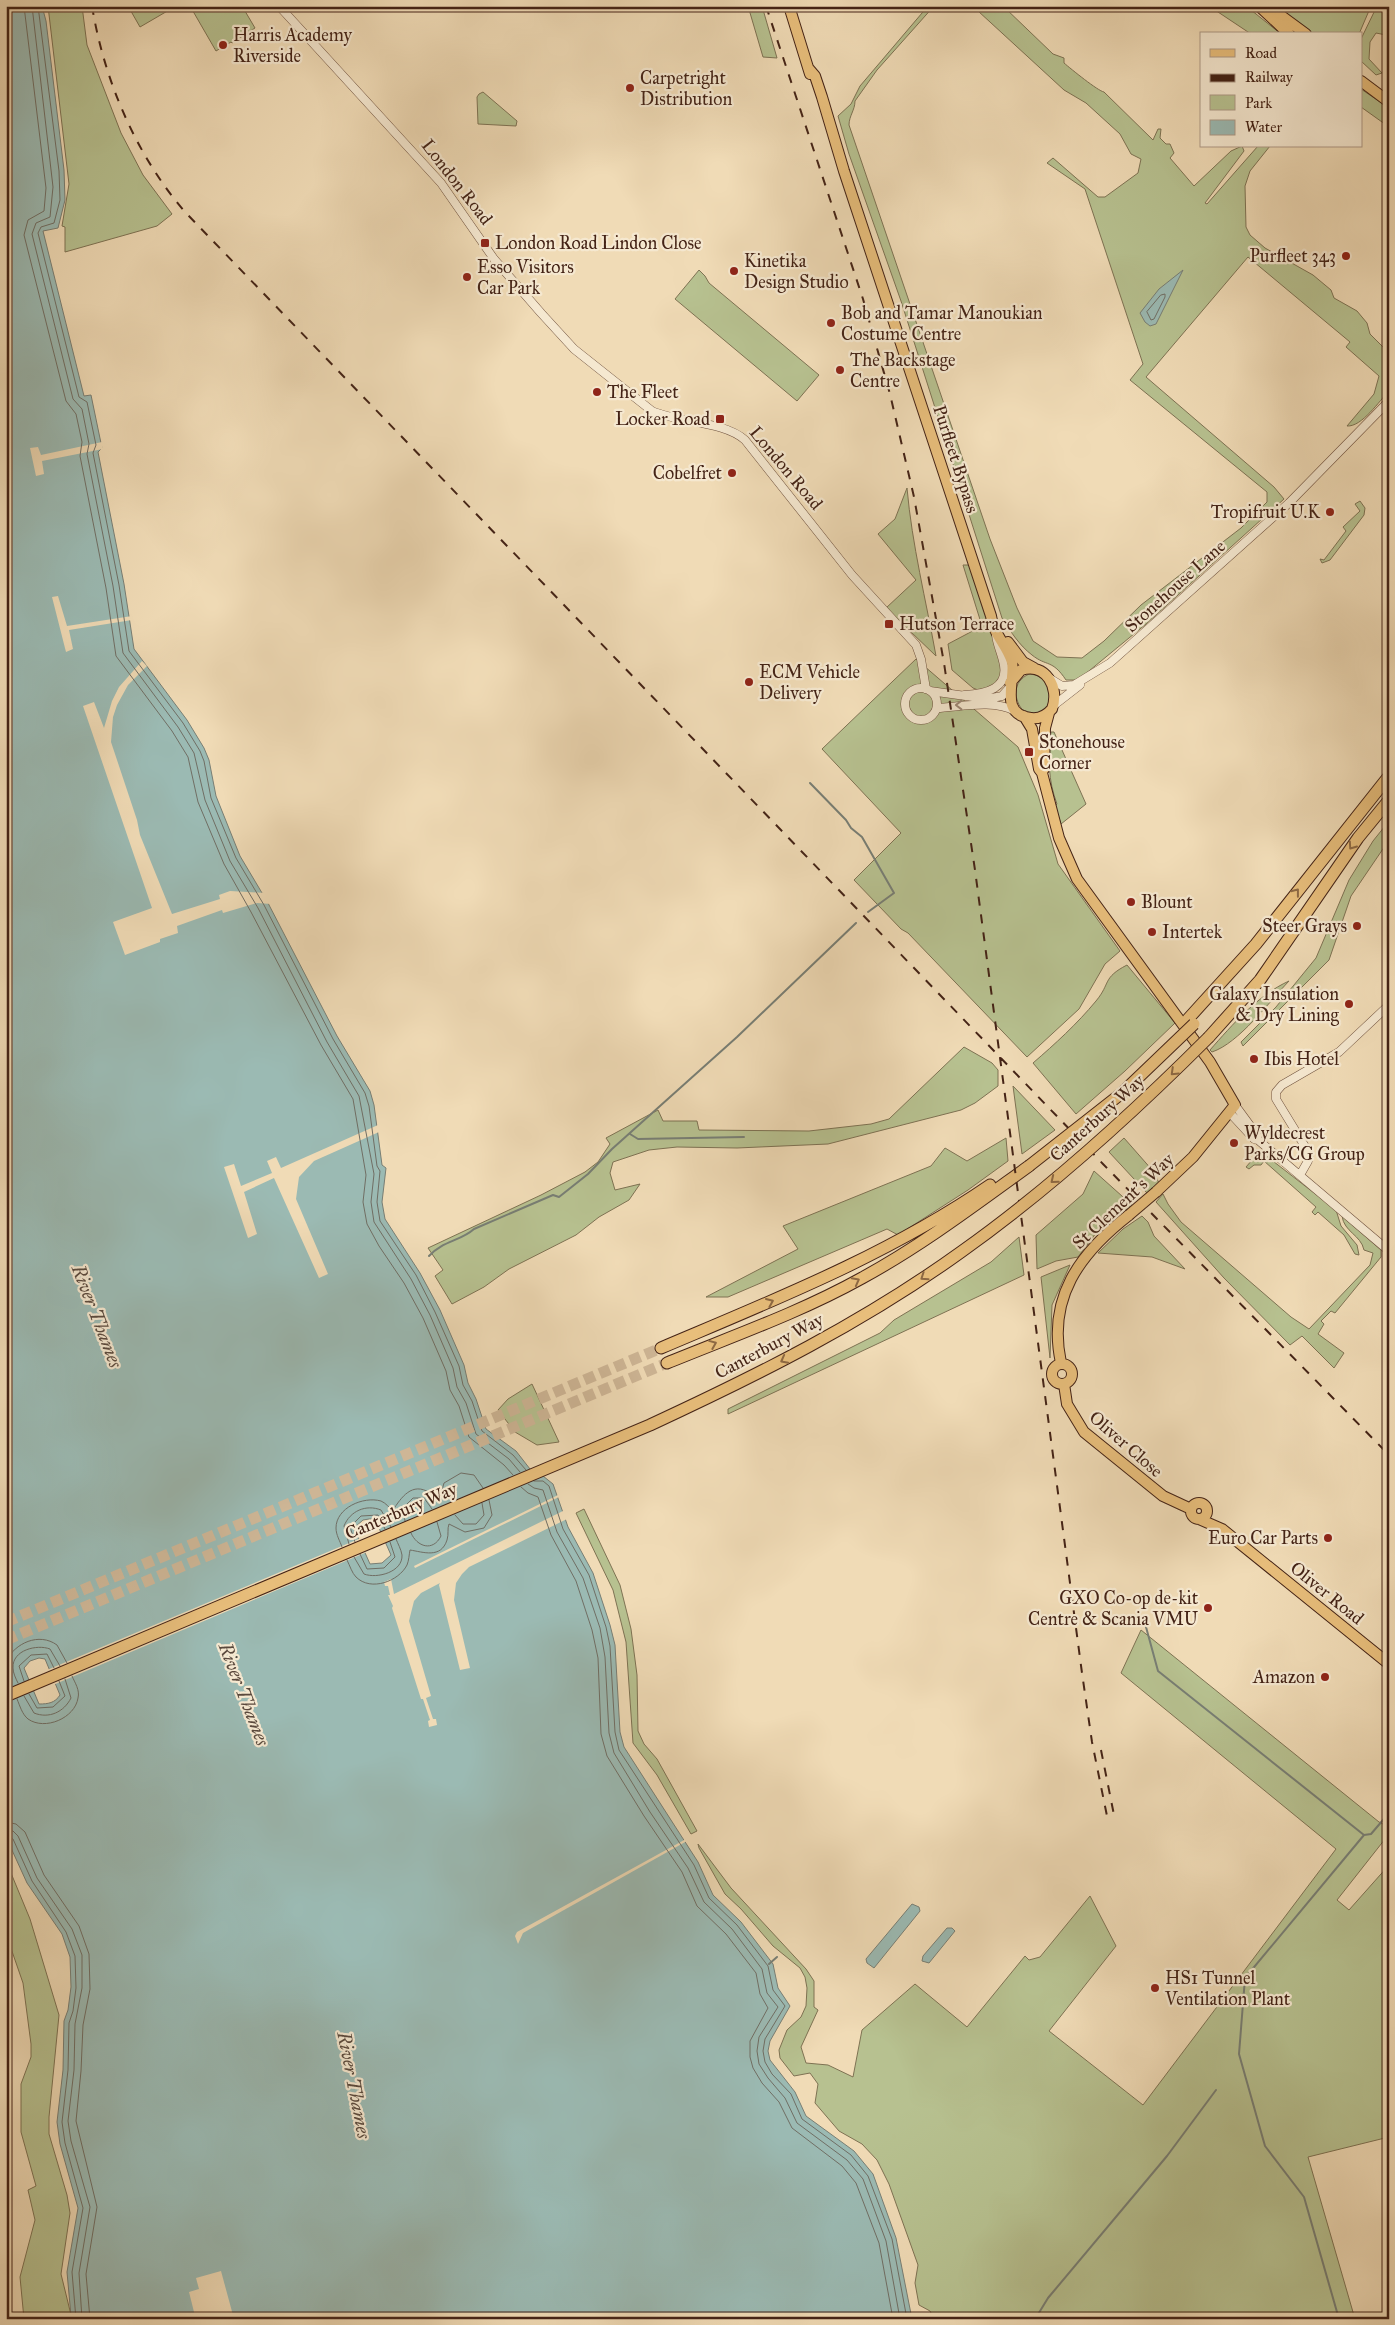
<svg xmlns="http://www.w3.org/2000/svg" width="1395" height="2325" font-family="'IM FELL Great Primer',serif">
<rect width="100%" height="100%" fill="#f0dbb6"/>
<filter id="stains"><feTurbulence type="fractalNoise" baseFrequency=".004" numOctaves="4"/><feColorMatrix values="0 0 0 0 .2 0 0 0 0 .09 0 0 0 0 .02 0 0 0 .5 -.17"/></filter>
<radialGradient id="worn" r=".72"><stop offset=".6" stop-color="#630" stop-opacity="0"/><stop offset="1" stop-color="#630" stop-opacity=".3"/></radialGradient>
<path fill="#b7c190" stroke="#7e7253" d="M48,6H82L87,45L121,133L143,175L172,214L157,226L65,252V227L62,226L69,184Z
M128,6H176L140,27Z
M190,6H242L255,28L232,43L231,42L216,51Z
M748,6H762L777,58L763,57Z
M928,6H934L877,70L855,101C855,110 849,116 849,125L990,539L1017,608L1033,641L1057,657L1082,658L1104,641L1141,605L1241,528L1267,502V492L1130,380L1143,364L1085,189L1047,163L1053,158L1098,197H1105L1138,173L1141,159L1131,154L1120,134L1086,103L1064,90L978,11L983,6H1003L1053,54L1064,58V63C1071,69 1098,91 1104,92L1153,140L1158,129H1161L1160,138L1166,144H1170L1174,153L1170,158L1194,186L1231,151L1242,146L1244,151L1205,203L1207,204L1258,146H1270L1250,171L1245,186L1246,227L1250,235L1265,248L1313,275L1331,290L1334,298L1357,311L1367,323L1370,334L1389,353V391C1379,401 1362,427 1347,426L1374,394L1379,376L1346,347L1350,342L1248,257L1146,377L1274,487L1284,499L1146,624L1078,680H1066C1052,659 1047,667 1032,655C1019,645 1011,632 1002,618L901,301L849,154L838,116L851,104L860,86Z
M1209,6H1246L1281,34H1251Z
M1275,6H1371L1359,34H1310Z
M1377,6H1389V26L1386,35L1376,33L1370,42L1369,59L1382,73L1376,75L1361,61V39Z
M1361,89L1389,108V127L1361,107Z
M483,92L517,121L516,126L478,124L477,97L479,94Z
M699,270L705,276L709,283L819,375L797,401L675,299Z
M907,488C912,545 926,600 936,656L886,608L916,580L878,534L895,519Z
M1360,501L1365,508L1364,515L1330,560L1322,563L1320,559L1324,560L1346,531L1343,527L1360,511L1355,504Z
M963,565H970L1003,665L1002,679L983,692L973,688L952,670L948,644L982,626Z
M916,659L1018,747L1038,795L1058,864L1120,951L1105,964L1079,1009L1027,1057L908,933L901,929L854,880L901,833L822,749Z
M1029,674C1047,675 1050,690 1050,706L1042,714L1024,712C1013,699 1012,682 1029,674Z
M1051,732H1054L1086,804L1061,824L1055,806L1057,804C1048,780 1048,759 1051,732Z
M1389,821V840L1351,896L1329,960L1243,1046L1241,1042L1276,1007L1316,958L1349,880L1373,841Z
M1127,965L1175,1023L1125,1071L1076,1114L1033,1063C1055,1044 1077,1024 1096,1001C1111,983 1102,978 1127,965Z
M1289,981C1269,1002 1239,1043 1212,1052L1210,1050C1232,1025 1258,995 1289,981Z
M964,1047L992,1063L998,1070V1086L975,1103L961,1110L828,1144L737,1148L677,1147L649,1150L613,1162L610,1173L615,1190L640,1184L629,1200L599,1217L576,1235L509,1269L484,1287L452,1304L435,1276L443,1270L428,1248L541,1195L585,1172L598,1162L610,1144L606,1138L658,1110L663,1121H697L699,1130L809,1131L871,1124L889,1119Z
M1013,1086L1055,1130L1022,1154Z
M1006,1138L1008,1161L968,1190L898,1235L887,1229L728,1297H706L798,1249L783,1226L931,1166L945,1148L967,1161Z
M1124,1138L1153,1171L1159,1183L1147,1193L1109,1152Z
M1260,1151L1336,1210L1341,1226L1357,1245L1359,1255L1355,1254L1344,1235L1318,1212L1315,1215L1312,1212L1316,1207L1264,1161L1261,1165H1254L1249,1169L1246,1167Z
M1094,1171L1132,1205L1096,1233L1078,1257L1056,1261L1037,1269L1036,1235L1083,1194Z
M1163,1194L1168,1204L1181,1222L1291,1317L1309,1329L1370,1265L1373,1253L1364,1250C1361,1235 1344,1232 1342,1216L1381,1250V1257L1335,1313L1331,1311L1321,1321L1324,1324L1318,1334L1344,1353L1334,1368L1302,1336L1290,1345L1224,1278L1156,1202Z
M1142,1216L1148,1222L1154,1236L1185,1269L1152,1257L1098,1253L1123,1229Z
M1019,1237L1024,1275L728,1414V1409L880,1333L894,1320L991,1262Z
M1070,1265L1052,1305L1050,1358L1041,1277Z
M532,1384L559,1442L537,1445L515,1432L498,1410L508,1399Z
M584,1509L620,1585L631,1629L637,1675L638,1731L644,1744L657,1759L697,1831L691,1834L657,1775L633,1743L626,1642L613,1590L576,1513Z
M1141,1630L1379,1822L1389,1827V1834L1337,1900L1349,1910L1389,1865V2137L1308,2157L1355,2319H934L930,2311L919,2305L915,2283L918,2265L889,2184L877,2160L862,2144L839,2131L815,2103L818,2084L810,2073L794,2076L780,2058L779,2050L787,2030L801,2017L806,2006L807,1988L805,1977L800,1968L773,1946L741,1909L725,1894L699,1848L698,1844L731,1888L806,1969L814,1981V2007L818,2010L801,2047L806,2063L828,2065L853,2077L862,2030L915,1984L967,2027L1025,1956L1029,1960L1040,1957L1090,1896L1116,1946L1049,2031L1143,2105L1336,1849L1121,1673Z
M6,1861L30,1919L59,2015L49,2117V2134L67,2195L70,2213L61,2274L72,2319H24L20,2277L35,2220L28,2190L36,2186L21,2132V2084L31,2057V2044L23,1983L6,1934Z"/>
<path fill="#9bbab3" stroke="#787e74" fill-rule="evenodd" d="M6,6H42L46,21L64,170L65,200L58,228L43,231L84,396L91,395L102,448L98,452L124,584L134,649L187,720L204,748L209,760L216,796L240,856L268,903L337,1036L370,1091L374,1105L382,1165L386,1168L382,1202L385,1219L420,1273L440,1310L464,1365L468,1383L476,1399L486,1429L516,1451L537,1478L543,1476L553,1484L568,1527L593,1573L610,1625L615,1645L620,1732L624,1747L698,1862L713,1895L741,1922L773,1964L778,1988L790,2006L770,2041L768,2051L770,2060L795,2092L806,2116L854,2151L873,2174L896,2238L912,2319H72L71,2316L67,2272L78,2208L60,2144L57,2122L63,2070L64,2021L68,2010L71,1987L70,1957L62,1934L27,1883L6,1837ZM369,1519H375L391,1555L382,1563L370,1564L354,1528L363,1520ZM39,1658L45,1659L60,1695C55,1703 48,1704 39,1704L24,1668L30,1661Z
M1183,270L1156,324L1150,326L1145,322L1140,313L1159,289Z
M912,1904L919,1907L920,1911L874,1968L867,1963L866,1959Z
M947,1928H952L955,1931L929,1963L922,1961L923,1956Z"/>
<path fill="#f0dbb6" d="M102,442L103,449L42,461L44,474L36,476L30,448L38,447L41,455Z
M58,596L67,626L132,616V620L69,630L73,649L66,652L52,597Z
M142,661L147,666L128,685L117,705L113,717L111,742L137,820L140,835L172,914L220,899L219,895L230,891L265,893L271,904L257,903L223,913L222,910L177,926L178,933L160,939V942L125,955L113,922L152,908L83,706L94,702L104,728L112,701L119,687Z
M378,1125L379,1132L314,1161L299,1177L296,1199L328,1274L319,1278L274,1178L244,1192L257,1234L248,1238L224,1167L234,1164L241,1186L272,1173L267,1161L276,1157L281,1168Z
M560,1494L561,1496L415,1568L414,1566Z
M565,1510L567,1519L469,1567L462,1574L456,1583L454,1600L470,1668L460,1670L439,1585L440,1583L421,1593L414,1601L409,1621L431,1696L426,1698L433,1719H436L437,1725L429,1727L428,1721L430,1720L423,1699H421L392,1608L393,1606L388,1595H390L388,1586H385L384,1582L391,1579L394,1594Z
M361,1538L367,1552L53,1685L47,1670Z
M686,1839L687,1841L523,1933L518,1944L515,1936L517,1932Z
M221,2271L234,2319H200L199,2315L195,2316L189,2292L199,2289L196,2278Z"/>
<g fill="none" stroke-linecap="round" stroke-linejoin="round">
<path stroke="#706e64" stroke-width="1" d="M24,6L46,188L44,211L28,220L24,235L66,401L76,414L82,442L80,456L106,588L116,656L172,731L188,757L198,802L224,864L251,912L321,1045L353,1099L366,1175L363,1202L367,1224L379,1246L404,1283L423,1318L446,1371L450,1390L459,1406L469,1437L504,1465L513,1475
M32,6L53,187L50,217L36,223L32,234L73,399L82,409L89,444L87,454L113,586L123,653L178,727L194,753L205,800L230,861L258,908L327,1042L359,1096L374,1174L371,1202L374,1222L411,1279L430,1315L453,1368L457,1387L466,1403L476,1434L509,1459L520,1472
M38,6L59,171L60,200L54,223L41,227L38,233L79,397L87,402L96,445L93,453L119,585L129,651L183,723L200,751L204,761L211,798L236,858L264,905L333,1039L365,1093L369,1106L377,1166L380,1171L377,1202L380,1221L416,1275L435,1312L459,1366L463,1385L472,1401L482,1431L513,1455L526,1470
M1161,295L1165,294V297L1154,319L1151,320L1147,312Z
M534,1481H543L549,1486L563,1529L589,1575L606,1627L610,1646L615,1732L619,1750L694,1865L709,1898L737,1925L768,1966L773,1990L785,2006L765,2039L763,2051L765,2062L772,2074L791,2094L802,2119L851,2155L868,2176L892,2239L907,2319
M528,1484L534,1488L543,1490L557,1532L583,1578L600,1628L605,1657L609,1733L614,1753L650,1812L688,1868L704,1902L732,1929L762,1969L767,1993L778,2007L759,2037L757,2051L759,2064L768,2078L785,2098L797,2123L847,2160L863,2179L886,2241L900,2319
M521,1487L528,1493L538,1497L551,1535L576,1581L592,1630L598,1658L601,1734L607,1756L644,1816L682,1872L697,1906L726,1934L756,1973L760,1994L768,2008L750,2041V2057L753,2068L762,2083L779,2102L792,2128L842,2166L856,2183L879,2243L893,2319
M455,1515L463,1524H476L484,1515L482,1503
M405,1521L403,1508L413,1498H424L432,1509
M411,1533C417,1547 433,1552 441,1536L437,1522
M355,1542L350,1527L361,1516L378,1515L385,1529
M349,1544L344,1526C350,1511 366,1504 381,1510L391,1527
M342,1547C340,1541 336,1535 336,1528C336,1508 363,1496 381,1501C386,1503 389,1508 393,1510C401,1498 412,1481 430,1493C433,1495 435,1499 439,1501L444,1483L461,1473L474,1475L483,1488
M360,1554L367,1569L384,1568L395,1557L390,1542
M354,1557L364,1574C377,1579 403,1572 402,1555C401,1549 398,1544 396,1539
M347,1560C350,1566 352,1573 356,1577C371,1592 399,1581 407,1565C409,1560 409,1555 410,1550C423,1552 441,1559 447,1540C449,1534 447,1529 449,1524L465,1532L484,1528L492,1515L489,1500
M6,1661C15,1643 39,1632 57,1645L67,1663
M24,1681L19,1666L31,1655L47,1654L54,1668
M18,1683C16,1679 13,1673 13,1668C12,1650 37,1644 50,1649L60,1666
M29,1694L37,1708L53,1707L65,1696L59,1681
M24,1696L34,1713C49,1719 64,1712 71,1698L65,1679
M17,1699C20,1706 22,1714 28,1719C45,1731 75,1718 78,1698C80,1690 75,1683 72,1676
M6,1822L16,1824L25,1832L44,1875L79,1926L89,1954L90,1989L83,2025L81,2071L76,2121L97,2207L86,2274L90,2319
M6,1830L13,1831L18,1836L37,1878L72,1929L82,1955V1988L75,2024L74,2070L68,2121L71,2141L90,2207L79,2273L82,2319
M6,1836L13,1839L32,1881L66,1932L75,1956L76,1988L73,2011L69,2023L68,2070L62,2122L65,2143L83,2208L72,2272L76,2319"/>
<path stroke="#787e74" stroke-width="2" d="M810,783L846,820L851,828L862,837L894,893L868,912
M630,1134L638,1139L744,1137
M429,1256C442,1241 461,1241 474,1229L553,1195L559,1197L588,1174L612,1149L737,1037L856,923
M1143,1616L1158,1671L1364,1835
M769,1964L777,1957
M1039,2319L1037,2316L1048,2298L1167,2156L1216,2090
M1339,2319L1304,2197L1265,2146L1239,2054L1245,1978L1364,1835L1371,1834L1389,1813"/>
<path stroke="#ceb696" stroke-width="11" stroke-dasharray="11 5.5" stroke-linecap="butt" d="M6,1622L661,1348
M6,1640L667,1363"/>
<defs>
<path id="minor" d="M279,6L441,183L494,259L541,313L574,349L652,411C679,423 724,421 745,440L852,575L916,645L921,659L926,689
M1049,678L1062,686L1074,685L1110,663L1289,503L1389,401
M905 704a16 16 0 1 1 32 0a16 16 0 1 1-32 0Z
M930,691L987,699L1002,696L1010,687
M964,695C985,694 1011,689 1003,661C1001,652 997,644 996,635
M1053,706L1080,685
M937,708C960,707 993,699 1015,711
M1235,1105L1257,1135L1258,1140
M1230,1113L1254,1139L1258,1140L1389,1251
M1300,1175L1308,1161L1309,1153L1276,1099V1092L1282,1085L1339,1052L1389,1005"/>
<path id="major" d="M789,6L810,74
M1259,6L1289,34
M1268,6L1306,34
M809,69L815,76L822,97L844,171L991,616C993,634 1007,645 1012,662C1016,679 998,715 1031,718C1039,719 1046,716 1052,709C1060,688 1046,662 1021,670L1010,683
M1361,81L1389,102
M1008,642L1023,662L1034,668
M1024,716L1032,729L1039,769L1042,773L1059,838L1077,879L1210,1062L1235,1105L1193,1157L1156,1192
M1044,769L1045,728L1049,713
M1061,1363C1047,1298 1079,1254 1129,1215
M1052 1374a10 10 0 1 1 20 0a10 10 0 1 1-20 0Z
M1064,1384L1067,1404L1084,1432L1163,1496L1191,1509
M1191 1511a8 8 0 1 1 16 0a8 8 0 1 1-16 0Z
M1199,1519L1222,1529L1389,1664"/>
<path id="highway" d="M1188,1019L1256,944L1389,776
M1209,1037L1260,980L1358,838L1389,800
M661,1348C774,1300 888,1255 990,1185
M667,1363C733,1336 801,1312 862,1278C921,1246 975,1205 1029,1166"/>
</defs>
<use href="#minor" stroke="#6f513e" stroke-width="9"/>
<use href="#major" stroke="#442316" stroke-width="12"/>
<use href="#highway" stroke="#442316" stroke-width="13"/>
<use href="#minor" stroke="#f5e8d0" stroke-width="8"/>
<use href="#major" stroke="#e8be7b" stroke-width="10"/>
<use href="#highway" stroke="#e8be7b" stroke-width="11"/>
<path stroke="#442316" stroke-width="2" stroke-dasharray="9 9" stroke-linecap="butt" d="M92,6C104,80 136,155 185,212L1103,1164L1389,1455
M766,6L863,299L890,394L914,497L944,663L975,870L1082,1673L1092,1742L1107,1816
M1101,1750L1114,1815"/>
<defs>
<path id="major-bridge" d="M1129,1215L1156,1192"/>
<path id="highway-bridge" d="M1029,1166L1122,1093L1194,1024
M6,1696L650,1425C758,1375 864,1322 961,1252C1050,1189 1131,1115 1209,1037"/>
</defs>
<use href="#major-bridge" stroke="#442316" stroke-width="12" stroke-linecap="butt"/>
<use href="#highway-bridge" stroke="#442316" stroke-width="13" stroke-linecap="butt"/>
<use href="#major-bridge" stroke="#e8be7b" stroke-width="10"/>
<use href="#highway-bridge" stroke="#e8be7b" stroke-width="11"/>
</g>
<defs><path id="oneway-chevron" d="M-2-3.5L2.5 0L-2 3.5" fill="none" stroke-width="1.6" stroke-linecap="round" stroke-linejoin="round" transform="scale(1.25)"/></defs>
<use stroke="#9c8673" href="#oneway-chevron" transform="translate(959 705) rotate(-180)"/>
<g stroke="#8e6943">
<use href="#oneway-chevron" transform="translate(1352 846) rotate(125)"/>
<use href="#oneway-chevron" transform="translate(1296 892) rotate(-52)"/>
<use href="#oneway-chevron" transform="translate(1174 1072) rotate(136)"/>
<use href="#oneway-chevron" transform="translate(1054 1180) rotate(141)"/>
<use href="#oneway-chevron" transform="translate(924 1277) rotate(146)"/>
<use href="#oneway-chevron" transform="translate(856 1281) rotate(-28)"/>
<use href="#oneway-chevron" transform="translate(770 1302) rotate(-23)"/>
<use href="#oneway-chevron" transform="translate(713 1344) rotate(-22)"/>
<use href="#oneway-chevron" transform="translate(784 1360) rotate(152)"/>
</g>
<g fill="#8f2418" stroke="#f5e8d0" stroke-width="2">
<circle cx="223" cy="45" r="5"/>
<circle cx="630" cy="88" r="5"/>
<rect x="480" y="238" width="10" height="10" rx="2.5"/>
<circle cx="1346" cy="256" r="5"/>
<circle cx="734" cy="271" r="5"/>
<circle cx="467" cy="277" r="5"/>
<circle cx="831" cy="323" r="5"/>
<circle cx="840" cy="370" r="5"/>
<circle cx="597" cy="392" r="5"/>
<rect x="715" y="414" width="10" height="10" rx="2.5"/>
<circle cx="732" cy="473" r="5"/>
<circle cx="1330" cy="512" r="5"/>
<rect x="884" y="619" width="10" height="10" rx="2.5"/>
<circle cx="749" cy="682" r="5"/>
<rect x="1024" y="747" width="10" height="10" rx="2.5"/>
<circle cx="1131" cy="902" r="5"/>
<circle cx="1357" cy="926" r="5"/>
<circle cx="1152" cy="932" r="5"/>
<circle cx="1349" cy="1004" r="5"/>
<circle cx="1254" cy="1059" r="5"/>
<circle cx="1234" cy="1143" r="5"/>
<circle cx="1328" cy="1538" r="5"/>
<circle cx="1208" cy="1608" r="5"/>
<circle cx="1325" cy="1677" r="5"/>
<circle cx="1155" cy="1988" r="5"/>
</g>
<g text-anchor="middle" dominant-baseline="central" stroke-width="4.5" stroke-linejoin="round" paint-order="stroke">
<g font-size="18" fill="#442316" stroke="#f5e8d0" text-anchor="start">
<text x="233" y="35">Harris Academy<tspan x="233" dy="21">Riverside</tspan></text>
<text x="640" y="78">Carpetright<tspan x="640" dy="21">Distribution</tspan></text>
<text x="495" y="243">London Road Lindon Close</text>
<text x="1336" y="256" text-anchor="end">Purfleet 343</text>
<text x="744" y="261">Kinetika<tspan x="744" dy="21">Design Studio</tspan></text>
<text x="477" y="267">Esso Visitors<tspan x="477" dy="21">Car Park</tspan></text>
<text x="841" y="313">Bob and Tamar Manoukian<tspan x="841" dy="21">Costume Centre</tspan></text>
<text x="850" y="360">The Backstage<tspan x="850" dy="21">Centre</tspan></text>
<text x="607" y="392">The Fleet</text>
<text x="710" y="419" text-anchor="end">Locker Road</text>
<text x="722" y="473" text-anchor="end">Cobelfret</text>
<text x="1320" y="512" text-anchor="end">Tropifruit U.K</text>
<text x="899" y="624">Hutson Terrace</text>
<text x="759" y="672">ECM Vehicle<tspan x="759" dy="21">Delivery</tspan></text>
<text x="1039" y="742">Stonehouse<tspan x="1039" dy="21">Corner</tspan></text>
<text x="1141" y="902">Blount</text>
<text x="1347" y="926" text-anchor="end">Steer Grays</text>
<text x="1162" y="932">Intertek</text>
<text x="1339" y="994" text-anchor="end">Galaxy Insulation<tspan x="1339" dy="21">&amp; Dry Lining</tspan></text>
<text x="1264" y="1059">Ibis Hotel</text>
<text x="1244" y="1133">Wyldecrest<tspan x="1244" dy="21">Parks/CG Group</tspan></text>
<text x="1318" y="1538" text-anchor="end">Euro Car Parts</text>
<text x="1198" y="1598" text-anchor="end">GXO Co-op de-kit<tspan x="1198" dy="21">Centre &amp; Scania VMU</tspan></text>
<text x="1315" y="1677" text-anchor="end">Amazon</text>
<text x="1165" y="1978">HS1 Tunnel<tspan x="1165" dy="21">Ventilation Plant</tspan></text>
</g>
<g font-size="18" fill="#442316" stroke="#f5e8d0">
<text transform="translate(457 182) rotate(52)">London Road</text>
<text transform="translate(956 459) rotate(72)">Purfleet Bypass</text>
<text transform="translate(786 468) rotate(50)">London Road</text>
<text transform="translate(1175 586) rotate(-42)">Stonehouse Lane</text>
<text transform="translate(1097 1118) rotate(-42)">Canterbury Way</text>
<text transform="translate(1123 1201) rotate(-43)">St Clement's Way</text>
<text transform="translate(769 1346) rotate(-28)">Canterbury Way</text>
<text transform="translate(1126 1444) rotate(41)">Oliver Close</text>
<text transform="translate(401 1511) rotate(-23)">Canterbury Way</text>
<text transform="translate(1327 1593) rotate(39)">Oliver Road</text>
</g>
<g font-size="19" font-style="italic" fill="#5a493d" stroke="#f5e8d0">
<text transform="translate(97 1316) rotate(69)">River Thames</text>
<text transform="translate(244 1694) rotate(69)">River Thames</text>
<text transform="translate(354 2085) rotate(79)">River Thames</text>
</g>
</g>
<rect width="1395" height="2325" fill="none" stroke="#f0dbb6" stroke-width="25"/>
<rect x="8" y="8" width="1380" height="2310" fill="none" stroke="#442316" stroke-width="2.5"/>
<rect x="12" y="12" width="1370" height="2300" fill="none" stroke="#442316"/>
<rect x="1200" y="32" width="162" height="115" fill="#f5e8d0" stroke="#ae9986"/>
<rect x="1210" y="49" width="25" height="8" fill="#e8be7b" stroke="#ae9986"/>
<text x="1245" y="58" font-size="15" fill="#442316">Road</text>
<rect x="1210" y="74" width="25" height="8" fill="#442316" stroke="#ae9986"/>
<text x="1245" y="82" font-size="15" fill="#442316">Railway</text>
<rect x="1210" y="95" width="25" height="15" fill="#b7c190" stroke="#ae9986"/>
<text x="1245" y="108" font-size="15" fill="#442316">Park</text>
<rect x="1210" y="120" width="25" height="15" fill="#9bbab3" stroke="#ae9986"/>
<text x="1245" y="132" font-size="15" fill="#442316">Water</text>
<rect width="100%" height="100%" filter="url(#stains)"/>
<rect width="100%" height="100%" fill="url(#worn)"/>
</svg>
